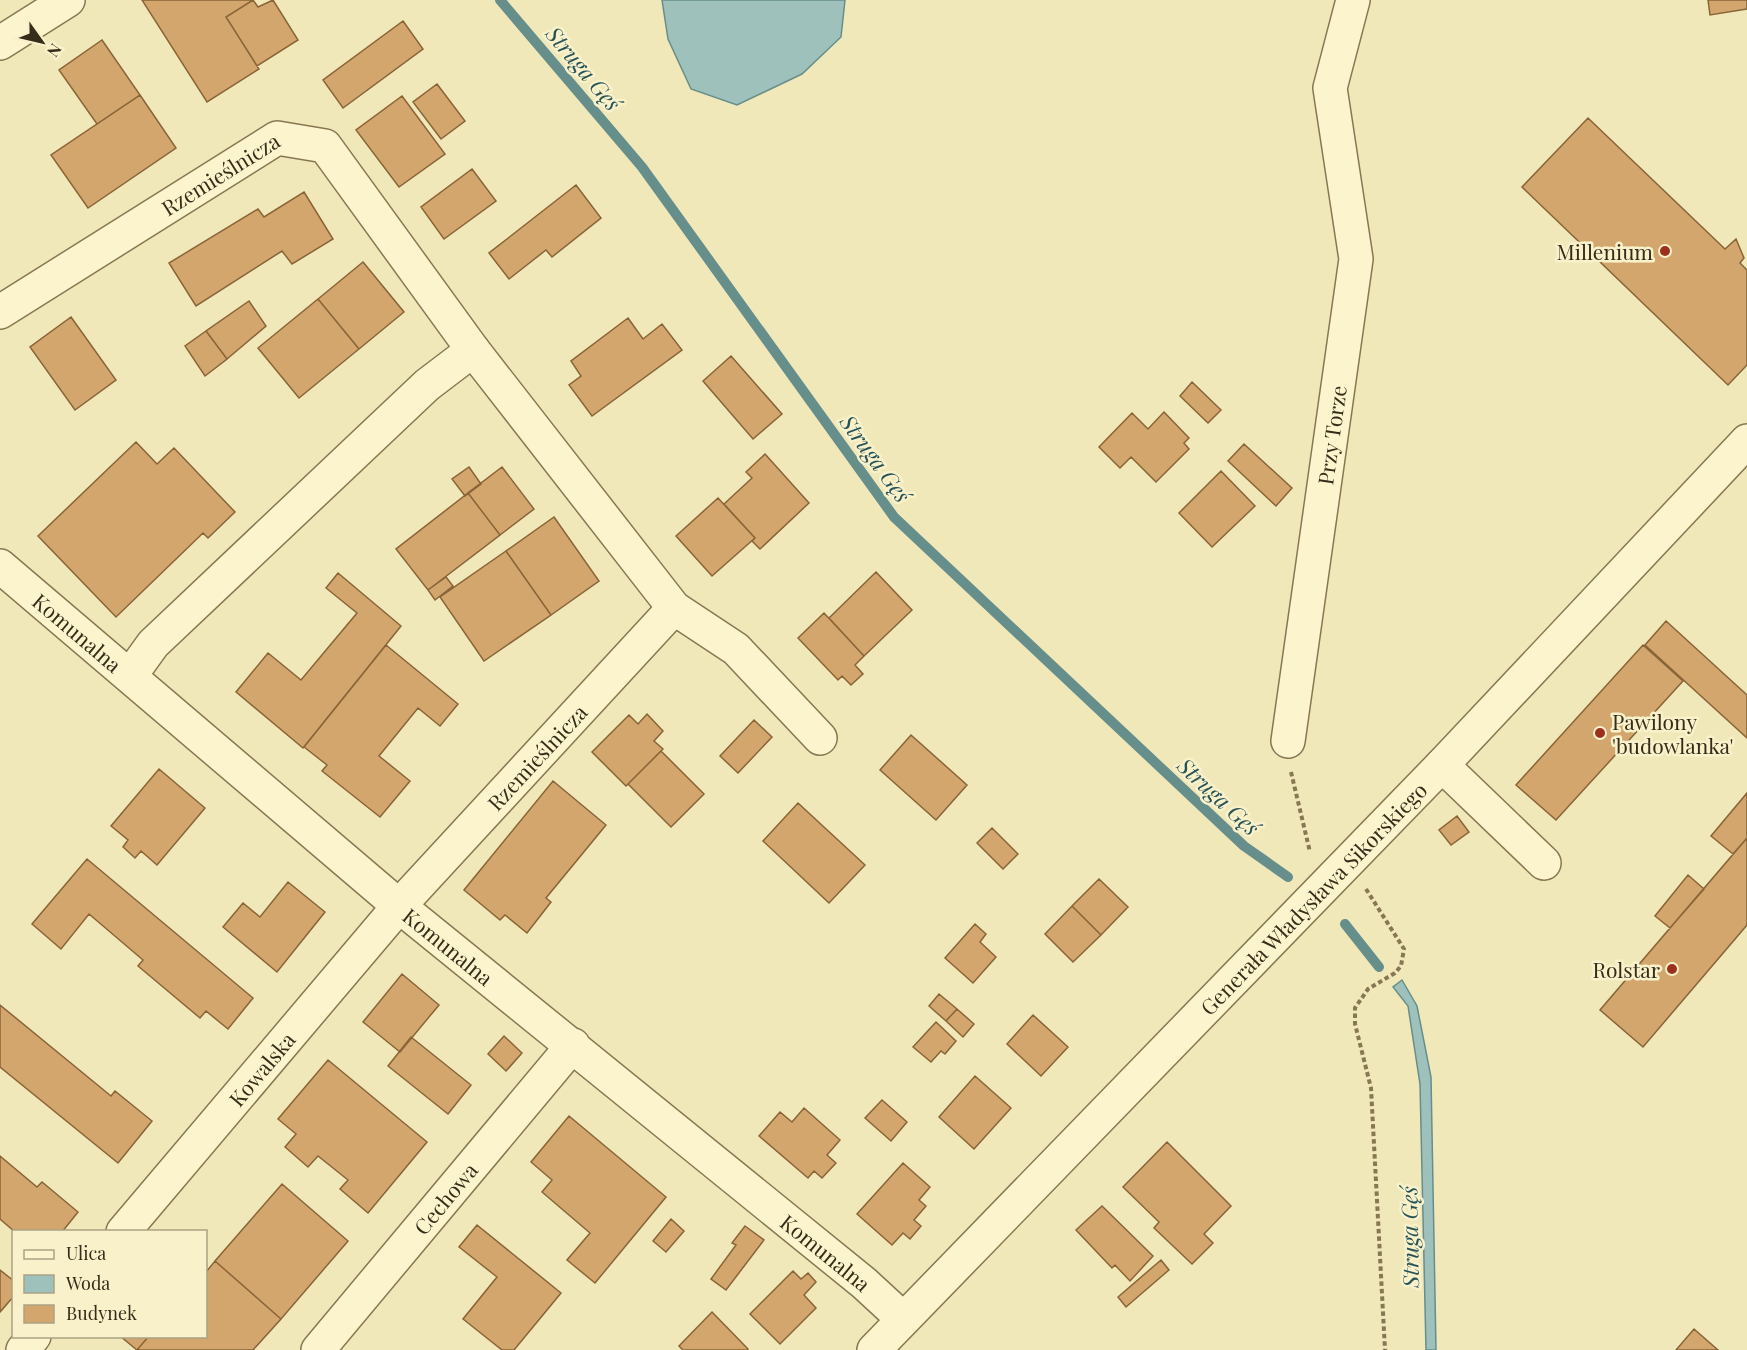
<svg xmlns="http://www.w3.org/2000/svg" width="1747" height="1350" font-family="'Playfair Display',serif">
<rect width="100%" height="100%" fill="#f1e8ba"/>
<path fill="#9fc1bc" stroke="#668e8a" stroke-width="1.5" d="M662,0H845L841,37L802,74L737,105L691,89L668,39Z
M1402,980L1417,1006L1431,1077L1436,1350H1426L1420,1084L1408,1006L1393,987Z"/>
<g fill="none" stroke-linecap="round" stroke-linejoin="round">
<path stroke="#668e8a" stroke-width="10" d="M500,0L642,167L894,517L1244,846L1288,877
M1345,924L1379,967"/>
</g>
<path fill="#d2a66d" stroke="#896437" stroke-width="1.5" d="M142,0H253L226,17L259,69L207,102Z
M253,0L258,7L273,0L298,40L257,66L226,17Z
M1708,0H1747V9L1710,15Z
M403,21L423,49L343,108L323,80Z
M102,40L140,95L97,124L59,70Z
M437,84L465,121L441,139L413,102Z
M140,95L176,148L88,208L51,155Z
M402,96L445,154L399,187L356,130Z
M1588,118L1725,249L1736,239L1744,258L1740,263L1747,270V365L1728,385L1522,187Z
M472,169L496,201L444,239L421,207Z
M576,185L601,218L552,257L546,250L509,279L489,253Z
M304,192L333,239L292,264L282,251L196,306L169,263L258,209L264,217Z
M363,262L404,312L359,349L318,299Z
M318,299L359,349L299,398L258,348Z
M249,301L266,326L227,359L206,331Z
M71,317L116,380L75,410L30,347Z
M628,318L643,339L662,324L682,350L592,416L569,385L581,376L571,361Z
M206,331L227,359L205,376L185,346Z
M731,356L782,414L753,439L703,381Z
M1192,382L1221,410L1208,423L1180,396Z
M1164,412L1189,438L1184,443L1189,449L1156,482L1131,457L1120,468L1099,447L1132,413L1148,429Z
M136,442L157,464L174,448L235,512L208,538L203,533L116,617L38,536Z
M1244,444L1292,488L1276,506L1228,461Z
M765,454L809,503L760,549L752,541L755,538L724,504L752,478L746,472Z
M469,467L481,484L465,496L452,479Z
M502,467L534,509L500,535L468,493Z
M1221,471L1255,506L1212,547L1179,513Z
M468,493L500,535L428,590L396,549Z
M718,498L755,538L712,576L676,536Z
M554,517L599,581L551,615L506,551Z
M506,551L551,615L484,661L440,597Z
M876,572L912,610L864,656L829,618Z
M338,573L401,626L303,748L236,692L268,653L301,680L357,613L326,588Z
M446,577L453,586L435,600L428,590Z
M824,613L864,656L855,665L863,674L851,685L842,676L838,680L798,638Z
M1666,621L1747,695V738L1645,645Z
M386,645L458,704L440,726L418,708L379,756L410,781L380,817L322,771L327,765L304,747Z
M1643,645L1683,681L1556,820L1516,785Z
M647,714L663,731L654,741L663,749L626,786L592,752L629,715L638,724Z
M754,720L772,737L738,773L720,756Z
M911,735L967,785L936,820L880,770Z
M661,751L704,794L671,827L628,784Z
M159,769L205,808L157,865L141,851L135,858L123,847L128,840L111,826Z
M553,781L606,825L546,898L551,902L527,933L505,915L500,920L464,890Z
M1747,793V838L1733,854L1711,836Z
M798,803L865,865L829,903L763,841Z
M1457,816L1469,832L1451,845L1439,830Z
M992,828L1018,854L1003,869L977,843Z
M1747,838V925L1643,1047L1600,1010Z
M87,859L253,998L228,1029L206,1011L200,1018L138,966L143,960L89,914L61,949L32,924Z
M1688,875L1704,889L1670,928L1655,916Z
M1099,879L1128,907L1101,935L1072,906Z
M288,882L325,912L277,972L223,927L243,903L260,917Z
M1072,906L1101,935L1073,962L1045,934Z
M975,924L986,934L980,942L996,957L973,983L945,958Z
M402,974L439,1005L400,1052L363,1022Z
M939,994L957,1009L946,1021L929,1006Z
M0,1005L111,1096L115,1091L152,1121L118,1163L0,1067Z
M957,1009L974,1024L963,1037L946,1021Z
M1033,1015L1068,1047L1041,1076L1007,1044Z
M936,1022L956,1041L945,1054L941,1051L931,1062L913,1047Z
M504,1036L522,1053L506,1071L488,1054Z
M411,1037L471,1085L448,1114L388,1066Z
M328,1060L427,1142L368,1213L340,1189L348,1180L318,1156L308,1167L285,1147L296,1134L278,1119Z
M975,1076L1011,1108L974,1149L939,1117Z
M882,1100L907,1122L891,1141L865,1118Z
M804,1108L840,1140L827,1155L836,1163L822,1178L814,1171L808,1178L759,1136L780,1112L792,1122Z
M569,1116L666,1197L595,1283L567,1260L590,1233L542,1192L552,1180L531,1162Z
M1167,1142L1231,1206L1204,1234L1213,1243L1192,1264L1154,1228L1159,1222L1123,1187Z
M0,1156L37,1187L42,1182L78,1212L62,1232H15L0,1219Z
M903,1163L930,1187L919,1200L926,1206L914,1220L921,1226L910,1239L903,1233L892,1245L857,1214Z
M282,1184L348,1241L281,1319L215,1261Z
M1102,1206L1153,1256L1130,1281L1115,1265L1112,1268L1076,1230Z
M671,1219L684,1231L666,1252L653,1241Z
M477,1225L561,1293L514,1350H502L463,1319L497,1277L459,1247Z
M745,1226L764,1240L726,1290L711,1279L736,1245L732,1243Z
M1161,1260L1169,1270L1126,1307L1118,1297Z
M215,1261L281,1319L253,1350H137L149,1336H206V1272Z
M0,1270L14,1281V1296L0,1312Z
M793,1271L801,1279L808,1273L816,1282L804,1295L816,1308L780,1344L750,1314Z
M712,1312L748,1349L747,1350H683L679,1346Z
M1694,1329L1718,1350H1676Z
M120,1336H149L137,1350Z"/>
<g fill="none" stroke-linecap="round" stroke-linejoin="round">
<defs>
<g id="minor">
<path d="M0,43L68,0"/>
<path id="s1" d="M0,312L277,138L325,146L473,350L674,608L736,649L820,738"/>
<path id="s2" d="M0,566L399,906L864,1283L903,1319"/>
<path d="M130,676L153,644L427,385L473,350"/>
<path id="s3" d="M1288,741L1356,259L1330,88L1353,0"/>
<path d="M1442,765L1544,863"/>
<path id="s4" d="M123,1232L399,906L674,608"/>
<path d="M23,1350L34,1336"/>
<path id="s5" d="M318,1350L573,1045"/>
<path id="s6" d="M874,1350L1442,765L1747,441"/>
</g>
</defs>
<use href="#minor" stroke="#887753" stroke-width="36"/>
<path stroke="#887753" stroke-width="4" stroke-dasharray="4.5 3" stroke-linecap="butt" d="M1291,772L1310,852
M1366,889L1404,949L1401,966L1395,973L1368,989L1355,1008V1024L1371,1088L1385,1350"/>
<use href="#minor" stroke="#fbf4cd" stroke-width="33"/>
</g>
<g fill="#9c301f" stroke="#f8f1ca" stroke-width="2">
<circle cx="1665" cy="251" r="6"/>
<circle cx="1600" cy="733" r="6"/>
<circle cx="1672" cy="969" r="6"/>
</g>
<g text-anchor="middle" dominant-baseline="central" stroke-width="5" stroke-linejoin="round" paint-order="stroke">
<g font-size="21" fill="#362c1a" stroke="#f8f1ca">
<text stroke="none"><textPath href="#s1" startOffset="260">Rzemieślnicza</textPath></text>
<text stroke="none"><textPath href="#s3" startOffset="309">Przy Torze</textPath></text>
<text stroke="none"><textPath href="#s2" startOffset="102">Komunalna</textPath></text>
<text stroke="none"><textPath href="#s4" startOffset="630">Rzemieślnicza</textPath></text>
<text stroke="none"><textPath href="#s6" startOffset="630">Generała Władysława Sikorskiego</textPath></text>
<text stroke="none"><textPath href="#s2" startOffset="588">Komunalna</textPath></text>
<text stroke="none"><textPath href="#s4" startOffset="214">Kowalska</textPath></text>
<text stroke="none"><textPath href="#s5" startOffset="198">Cechowa</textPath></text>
<text stroke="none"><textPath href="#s2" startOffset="1074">Komunalna</textPath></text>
</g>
<g font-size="21" fill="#362c1a" stroke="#f8f1ca" text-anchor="end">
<text x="1653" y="251">Millenium</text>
<text x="1612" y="721" text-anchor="start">Pawilony<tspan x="1612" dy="24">'budowlanka'</tspan></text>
<text x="1660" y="969">Rolstar</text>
</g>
<g font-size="22" font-style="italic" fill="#275357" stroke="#f8f1ca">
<text transform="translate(584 68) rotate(50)">Struga Gęś</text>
<text transform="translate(876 458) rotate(54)">Struga Gęś</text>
<text transform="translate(1219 796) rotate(43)">Struga Gęś</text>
<text transform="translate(1409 1237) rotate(-91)">Struga Gęś</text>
</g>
</g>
<rect x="12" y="1230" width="195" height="108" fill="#f8f1ca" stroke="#aaa284" stroke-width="1.5"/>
<rect x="24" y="1250" width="30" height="9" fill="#fbf4cd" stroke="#aaa284" stroke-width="1.5"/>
<text x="66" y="1260" font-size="18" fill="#362c1a">Ulica</text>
<rect x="24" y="1275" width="30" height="18" fill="#9fc1bc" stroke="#aaa284" stroke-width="1.5"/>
<text x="66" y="1290" font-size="18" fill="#362c1a">Woda</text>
<rect x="24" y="1305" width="30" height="18" fill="#d2a66d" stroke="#aaa284" stroke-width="1.5"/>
<text x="66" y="1320" font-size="18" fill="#362c1a">Budynek</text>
<g transform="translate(42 42) rotate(124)" stroke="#f8f1ca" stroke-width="4.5" paint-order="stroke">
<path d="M0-4.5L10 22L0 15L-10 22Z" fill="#362c1a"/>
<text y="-9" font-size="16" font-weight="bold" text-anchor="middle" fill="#362c1a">N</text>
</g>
</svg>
